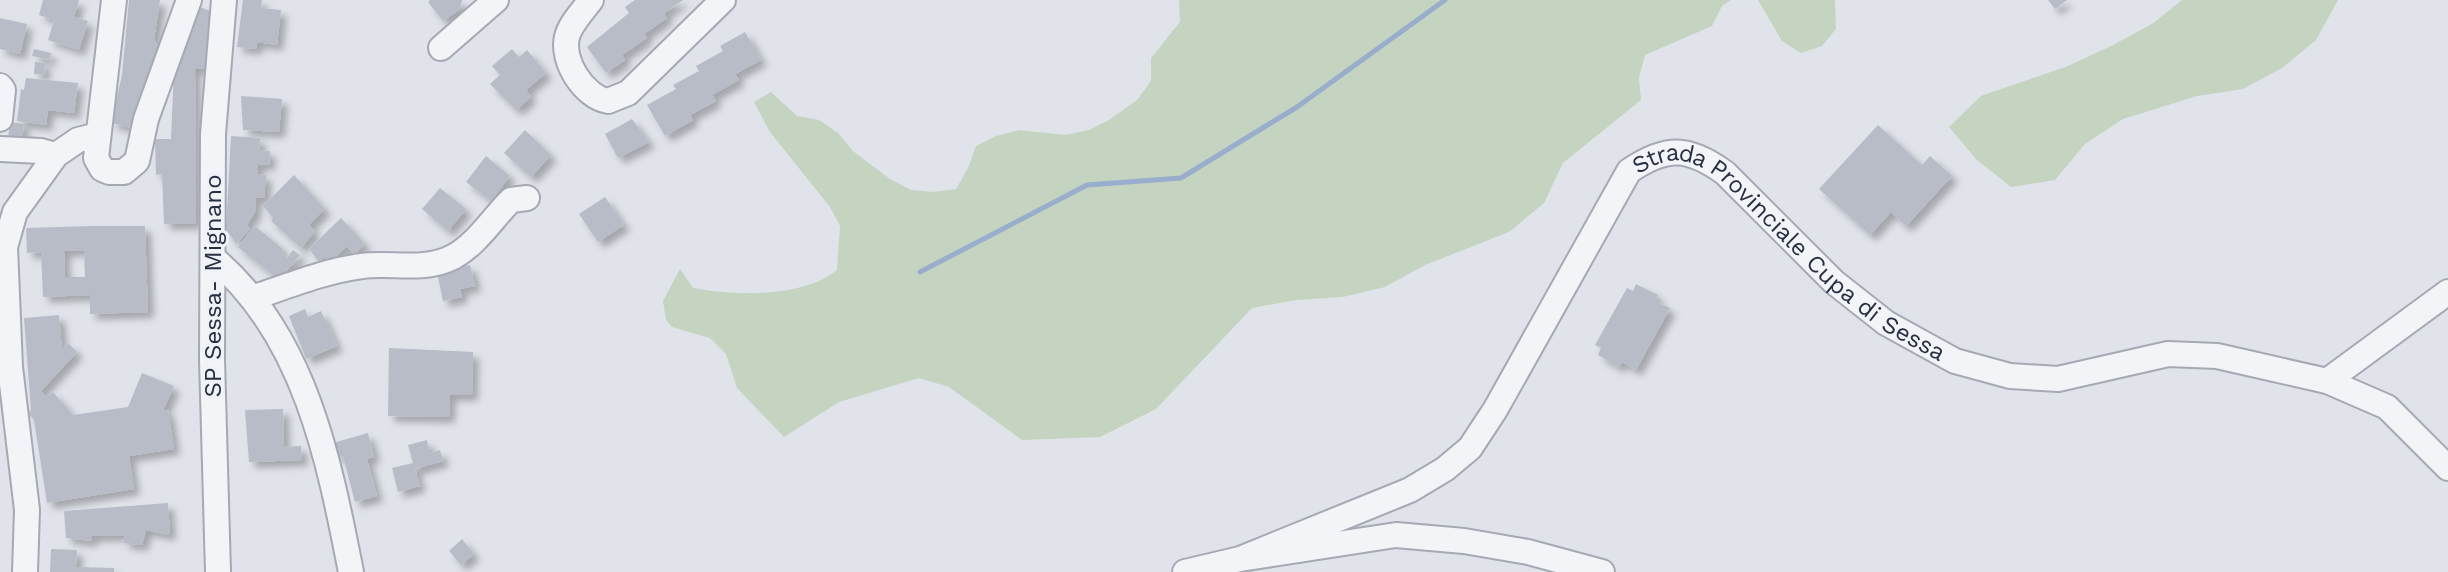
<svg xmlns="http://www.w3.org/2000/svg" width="2448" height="572" font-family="'Work Sans',sans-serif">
<defs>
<filter id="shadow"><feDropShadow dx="6" dy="6" stdDeviation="3.5" flood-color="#0004"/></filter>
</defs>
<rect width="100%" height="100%" fill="#e0e3ea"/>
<path fill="#c4d4c0" d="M1179,0H1731L1722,6L1712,26L1645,55L1639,78L1641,100L1563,163L1544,203L1509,232L1425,265L1385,287L1343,297L1296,300L1252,308L1156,409L1100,437L1022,440L949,387L919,378L839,402L784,437L737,388L726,354L710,338L672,327L666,320L663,301L680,269L693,288C734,296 803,298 837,270L840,226L830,207L770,132L754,102L771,92L797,116L819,120L838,133L853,151L890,179L911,190L934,192L956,189L968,168L976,146L996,136L1019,130L1065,135L1089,130L1109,120L1137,100L1151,81V58L1180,22Z
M1758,0H1835L1836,29L1822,46L1801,53L1782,41Z
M2182,0H2338L2316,40L2282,68L2243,89L2197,96L2123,119L2085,144L2055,180L2011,187L1976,159L1949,127L1981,96L2068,66L2111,46L2152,24Z"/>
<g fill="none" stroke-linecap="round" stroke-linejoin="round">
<path stroke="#98aecc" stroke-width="5" d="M920,272L1087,185L1181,178L1297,107L1445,0"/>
</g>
<path fill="#b7bcc7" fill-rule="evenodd" filter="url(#shadow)" d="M43,0H79L74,17L88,21L79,50L48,40L54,20L39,15Z
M129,0H160L154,40L162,51L136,129L111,123L122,75Z
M243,0H262L261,8L281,10L277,45L257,42L256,49L237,47Z
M430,0H462L460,9L443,21L428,2Z
M635,0H683L664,13L667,18L644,34L647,38L622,55L625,60L606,73L587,47L629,13L625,7Z
M2048,0H2067L2055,9Z
M199,7L211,11L204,68L195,69L196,223L164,224L162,174L156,175L155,139H171L174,69Z
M0,18L27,24L20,54L0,49Z
M745,32L761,60L735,74L739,80L712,95L716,101L690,115L693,120L665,136L647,105L676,89L673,85L699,71L696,66L723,51L720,46Z
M34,49L51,53L50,60L32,56Z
M512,49L519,57L527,50L546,73L526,90L531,97L516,110L490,84L500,75L492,66Z
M35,62L45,63L44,75L34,74Z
M26,78L78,83L74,113L48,110L46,125L17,121L21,89L24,90Z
M241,96L282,99L279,132L243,130Z
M632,119L649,142L618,158L605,134Z
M10,122L24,124L22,139L8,138Z
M1878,125L1922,165L1930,156L1952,176L1906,226L1891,212L1870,235L1819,189Z
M525,130L551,155L531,177L504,153Z
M231,136L260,138L259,150L270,151L269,165L258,164L257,174L266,175L264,198H256L255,212L247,225L250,229L236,244L226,229Z
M486,156L510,176L491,201L466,182Z
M294,175L325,209L309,225L315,231L301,248L271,221L273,218L263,206Z
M440,188L466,209L448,231L422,209Z
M605,197L624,225L598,242L579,214Z
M341,218L365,244L354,254L347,246L329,263L324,257L319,262L309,249Z
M92,226H145L148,312L90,314V295L43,297L41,252L27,253L26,228ZM84,250L85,277H65L64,251Z
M255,226L283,249L280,252L287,258L293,250L300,255L279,280L238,247Z
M470,265L475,286L460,289L462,297L443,301L437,272Z
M1636,284L1658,295L1655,301L1670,308L1636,370L1622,362L1619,367L1598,355L1601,348L1595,345L1627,288L1633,291Z
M305,309L308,317L321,311L337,346L306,359L289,316Z
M59,315L62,350L68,343L77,352L41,391L46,397L53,392L73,415L128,407L142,373L174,386L163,411L168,410L174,449L129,456L134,489L47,503L34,420L28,413L31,410L24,318Z
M389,348L473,352L472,395H450L449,417L388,416Z
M283,409L284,447L301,446L302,460L249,462L245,410Z
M368,433L374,457L367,459L377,496L355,502L343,456L337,458L333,443Z
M427,440L430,453L440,450L443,461L415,469L420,486L398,492L392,468L413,463L408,445Z
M168,503L170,535L146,530L142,545L123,543L125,535L91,536L92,541L66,538L64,511Z
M462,539L474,554L461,565L449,551Z
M51,549L77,550L76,567L114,568V572H50Z"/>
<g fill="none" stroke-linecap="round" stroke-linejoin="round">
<defs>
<g id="minor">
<path d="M114,0L96,158L102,169L109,172H124L137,161L146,119L189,0"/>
<path d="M591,0C583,11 570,24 567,37C561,61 584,97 608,101L628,93L723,0"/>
<path d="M441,48L496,0"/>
<path d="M0,86L3,90L0,119"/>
<path d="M0,149L41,151L56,155"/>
<path d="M213,258C305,335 329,460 351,572"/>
<path d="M252,298C288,286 324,271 362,266C392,262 424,272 453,257C477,244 492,219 511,200L527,198"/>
<path d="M2327,381L2448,292"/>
<path id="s1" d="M1240,559L1410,490L1445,469L1470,448L1495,410L1629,171C1666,146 1688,146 1725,173L1834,282L1886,323L1955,361L2010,376L2058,379L2168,354L2217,356L2327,381L2387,407L2448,468"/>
<path d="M25,572L27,510L10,367L5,247L15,212L56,155L78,140L98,135"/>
<path d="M218,572L212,360L213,134L224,0"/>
<path d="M1185,572L1240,559L1396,535L1464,541L1528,552L1602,572"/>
</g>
</defs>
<use href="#minor" stroke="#a5a9b4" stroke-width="28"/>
<use href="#minor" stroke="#f3f4f8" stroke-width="24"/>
</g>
<g text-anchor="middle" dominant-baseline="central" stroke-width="6" stroke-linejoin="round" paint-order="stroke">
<g font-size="24" fill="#272f42" stroke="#eff2f7">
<text stroke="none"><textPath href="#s1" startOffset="775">Strada Provinciale Cupa di Sessa</textPath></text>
<text transform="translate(213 286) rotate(-90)">SP Sessa- Mignano</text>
</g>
</g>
</svg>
